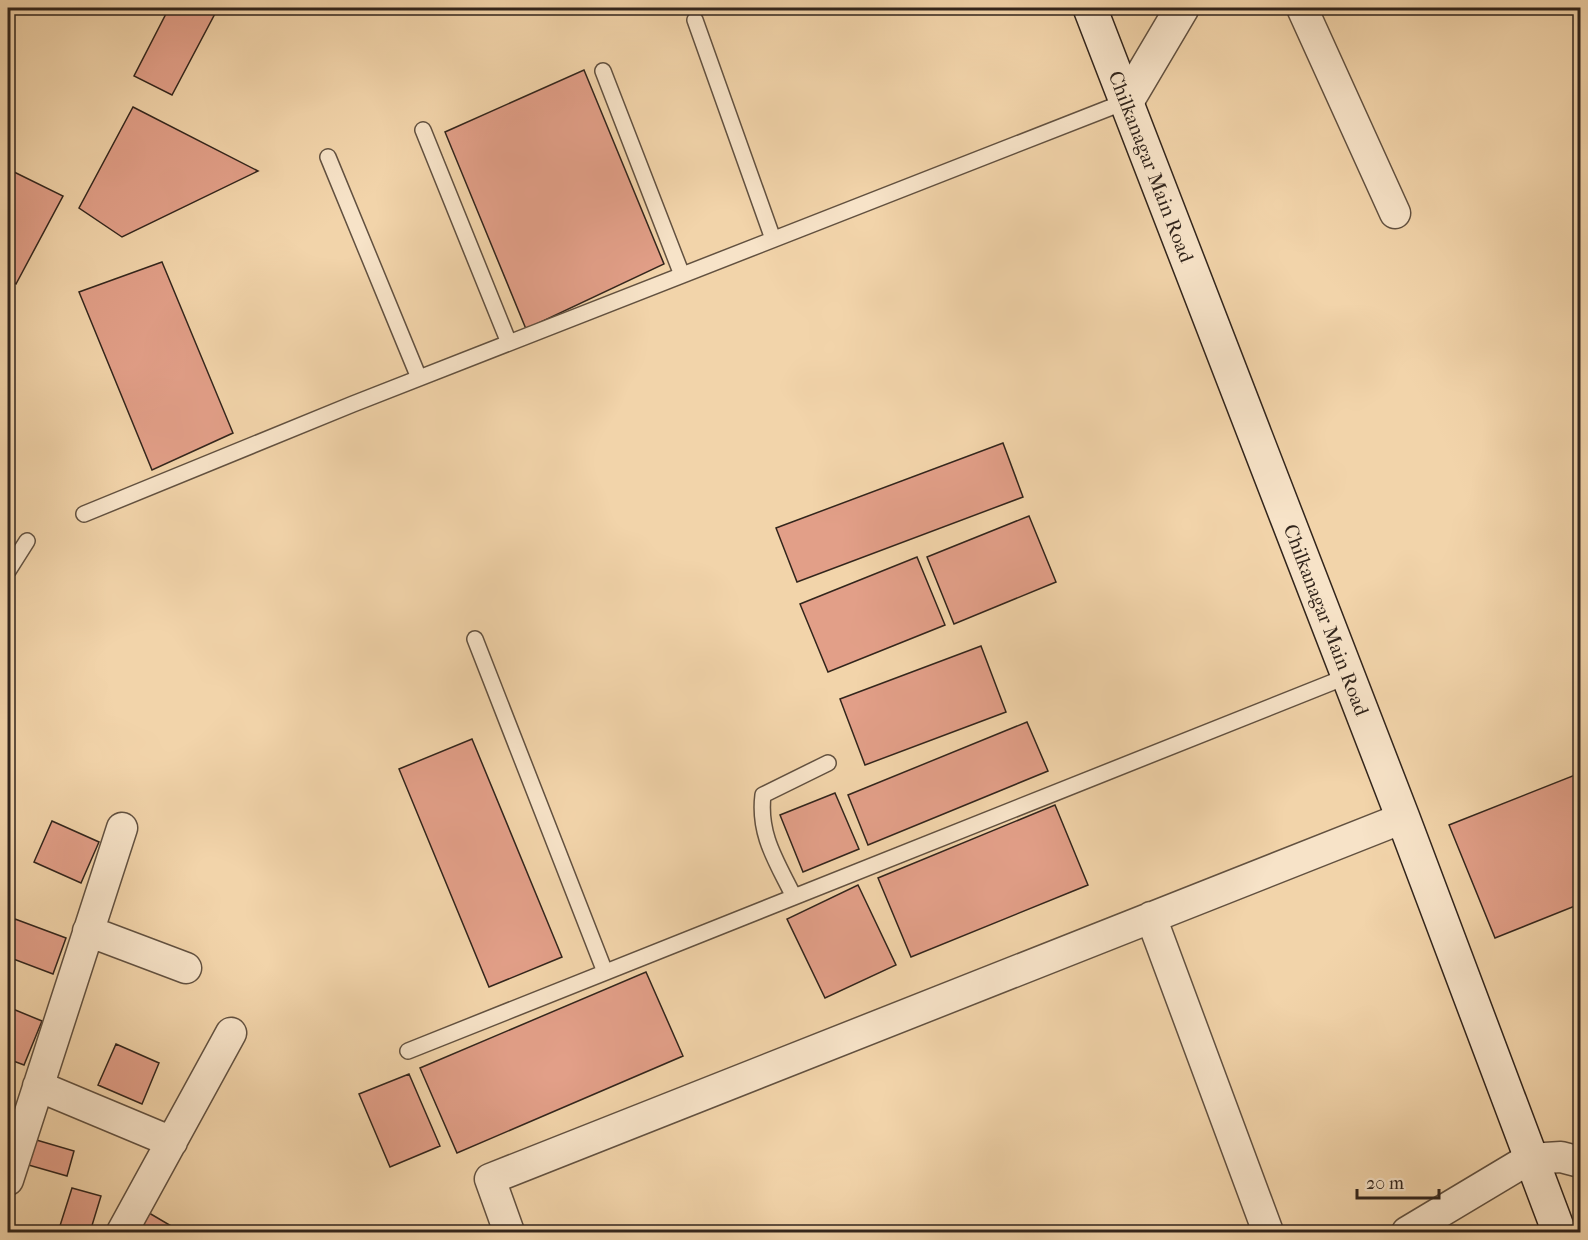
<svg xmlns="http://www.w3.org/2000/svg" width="1588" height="1240" font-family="'IM FELL French Canon',serif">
<rect width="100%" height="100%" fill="#f2d4aa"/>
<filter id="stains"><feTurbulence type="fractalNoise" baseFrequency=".00333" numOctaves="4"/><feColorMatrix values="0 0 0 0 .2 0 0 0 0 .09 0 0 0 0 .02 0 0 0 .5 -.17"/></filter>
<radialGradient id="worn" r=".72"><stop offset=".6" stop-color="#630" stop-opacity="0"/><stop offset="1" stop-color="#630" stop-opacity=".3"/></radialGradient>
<path fill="#e29f88" stroke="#32251c" stroke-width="1.5" d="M169,8H218L172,95L134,76Z
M584,70L664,264L526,329L445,132Z
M133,107L258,171L122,237L79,208Z
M8,169L63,196L16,284L8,279Z
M162,262L233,433L152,470L79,292Z
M1003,443L1023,497L797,582L776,528Z
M1029,516L1056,582L954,624L927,557Z
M917,557L945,625L828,672L800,604Z
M981,646L1006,712L865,765L840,699Z
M1027,722L1048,771L868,845L848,795Z
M472,739L562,957L489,987L399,769Z
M1580,773V904L1495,938L1449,825Z
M835,793L859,849L803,872L780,815Z
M1055,805L1088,885L911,957L878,878Z
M52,821L99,842L81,883L34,862Z
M858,885L896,965L825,998L787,919Z
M15,919L66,938L53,974L8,957V940Z
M646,972L683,1056L457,1153L420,1068Z
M8,1007L42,1021L24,1065L8,1059Z
M116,1044L159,1063L142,1104L98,1085Z
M409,1074L440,1146L390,1167L359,1094Z
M33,1139L74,1151L67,1176L25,1164Z
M72,1188L101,1196L90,1232H58Z
M144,1210L173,1227L170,1232H130Z"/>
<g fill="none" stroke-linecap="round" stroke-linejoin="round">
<defs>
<path id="service" d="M695,20L773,239
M603,71L682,275
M423,130L509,343
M328,157L419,378
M84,514L353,404L1127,101
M8,571L27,541
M475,639L605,972
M794,897C777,862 758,835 763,795L828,763
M408,1051L1348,676"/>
<path id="minor" d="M1302,8L1395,213
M1151,917L1268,1232
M88,931L186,968
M38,1086L172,1142
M8,1180L122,828
M122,1232L231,1033
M509,1232L490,1179L1403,818
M1407,1232L1529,1159L1561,1157L1580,1162"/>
<path id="tertiary" d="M1127,101L1182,8"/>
<g id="secondary">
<path id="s1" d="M1090,8L1403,818L1559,1232"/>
</g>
</defs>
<use href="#service" stroke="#625140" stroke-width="18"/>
<use href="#minor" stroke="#625140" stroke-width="33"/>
<use href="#tertiary" stroke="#625140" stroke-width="36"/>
<use href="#secondary" stroke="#32251c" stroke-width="36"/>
<use href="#service" stroke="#f7e3c8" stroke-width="15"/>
<use href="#minor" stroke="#f7e3c8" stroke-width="30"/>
<use href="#tertiary" stroke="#f7e3c8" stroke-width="33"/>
<use href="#secondary" stroke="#f7e3c8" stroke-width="33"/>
</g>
<g text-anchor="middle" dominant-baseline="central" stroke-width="6" stroke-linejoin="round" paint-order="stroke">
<g font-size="20" fill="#32251c" stroke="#f7e3c8">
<text stroke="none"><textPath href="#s1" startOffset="170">Chilkanagar Main Road</textPath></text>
<text stroke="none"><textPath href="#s1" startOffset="656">Chilkanagar Main Road</textPath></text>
</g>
</g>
<rect width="1588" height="1240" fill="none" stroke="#f2d4aa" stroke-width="30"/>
<rect x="9" y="9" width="1570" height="1222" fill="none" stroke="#32251c" stroke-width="3"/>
<rect x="15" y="15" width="1558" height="1210" fill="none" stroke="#32251c" stroke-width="1.5"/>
<path d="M1357 1189v9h82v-9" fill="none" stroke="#32251c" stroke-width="3"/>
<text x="1366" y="1189" font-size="18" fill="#32251c" stroke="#f7e3c8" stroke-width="4.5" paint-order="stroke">20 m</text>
<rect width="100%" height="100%" filter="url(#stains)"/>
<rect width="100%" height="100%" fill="url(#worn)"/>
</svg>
